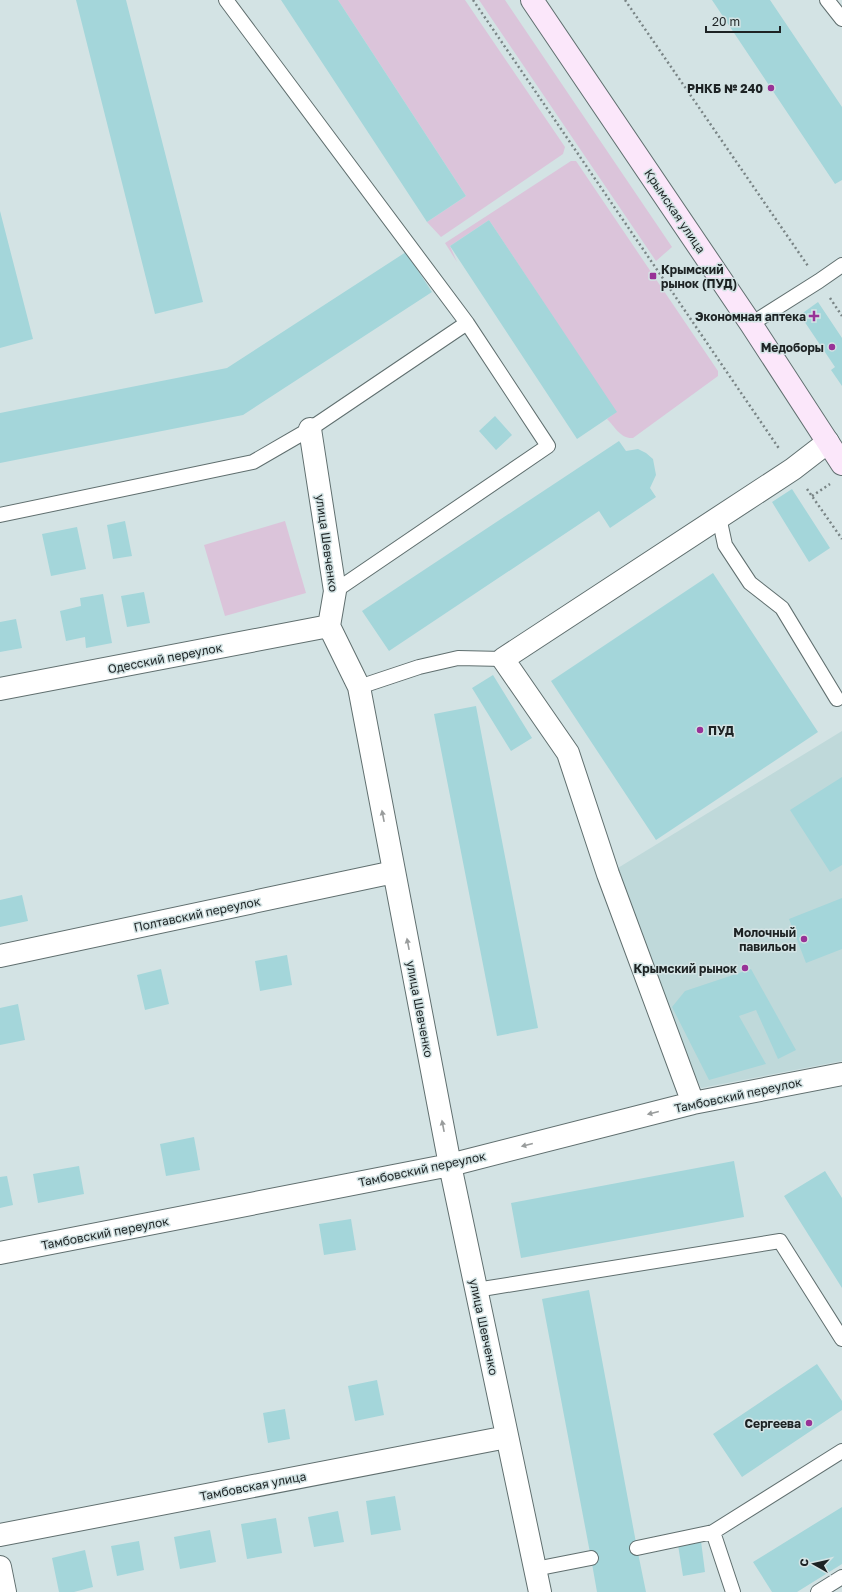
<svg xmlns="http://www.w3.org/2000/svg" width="842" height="1592" font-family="'Golos Text',sans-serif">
<rect width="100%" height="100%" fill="#d3e3e4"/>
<path fill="#bfd9da" d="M842,731V1061L701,1088L608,874Z"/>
<path fill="#dbc4da" d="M338,0H465L565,147L563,154L441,237L427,222L466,196Z
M479,0H505L672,247L656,261Z
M571,161H576L718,371V376L633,438C621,439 615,427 607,419L616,412L489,220L450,246L457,262L445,243Z
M285,521L306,593L225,616L204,545Z"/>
<path fill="#a4d6da" d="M76,0H126L203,302L155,314Z
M281,0H338L466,196L427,222Z
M712,0H770L842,107V180L835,184Z
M0,211L33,339L0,348Z
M489,220L617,412L577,439L450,246Z
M406,252L432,292L243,415L0,463V413L227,368Z
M818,302L842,338V386L831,370L835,367L800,315Z
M495,416L512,435L496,450L479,431Z
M619,441L626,451L638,449L646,453L653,459L656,475L650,488L656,497L610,528L599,511L389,651L362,611Z
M792,489L830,548L809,562L772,502Z
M125,521L132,556L113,559L107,525Z
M77,527L86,569L51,576L42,534Z
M713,573L818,732L656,840L551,681Z
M144,592L150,623L127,627L121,596Z
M103,594L112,643L86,648L85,637L66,641L60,611L81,606L80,598Z
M16,619L22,648L0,652V622Z
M493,675L532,738L511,751L472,688Z
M476,706L538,1028L497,1036L434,714Z
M842,777V865L830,872L790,810Z
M22,895L28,921L0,927V900Z
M842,898V949L806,963L789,919Z
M287,955L292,985L260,991L255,961Z
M161,969L169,1004L145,1010L137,975Z
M751,969L796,1050L778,1059L756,1010L739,1016L766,1064L709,1080L672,1007L685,991Z
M18,1004L25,1040L0,1045V1008Z
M194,1137L200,1170L166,1176L160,1144Z
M734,1161L744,1217L521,1258L511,1203Z
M79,1166L84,1194L38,1203L33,1174Z
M825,1171L842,1198V1288L784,1196Z
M7,1176L13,1205L0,1208V1177Z
M351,1219L356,1250L324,1255L319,1224Z
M589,1290L637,1548L646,1592H597L591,1558L542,1299Z
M817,1364L842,1401V1410L742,1477L713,1434Z
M377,1380L384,1415L355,1421L348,1386Z
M285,1409L290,1439L268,1443L263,1413Z
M395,1496L401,1530L371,1535L366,1501Z
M842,1507V1564L797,1592H772L753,1562Z
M338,1511L344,1542L314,1547L308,1517Z
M276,1518L282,1553L247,1559L241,1524Z
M210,1530L216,1562L180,1569L174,1537Z
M139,1541L144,1570L117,1576L111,1546Z
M701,1541L705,1572L683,1576L678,1545Z
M85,1550L93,1587L74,1592H59L52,1558Z"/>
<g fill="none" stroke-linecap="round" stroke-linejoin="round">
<defs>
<path id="service" d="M226,0L467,323L548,446L335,591
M827,0L842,19
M751,324L819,281L842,265
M0,515L253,462L310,429L467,323
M719,517L725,545L750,583L782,608L837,699
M359,687L419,667L458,658L503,659
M476,1290L780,1241L842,1339
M637,1548L713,1532
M535,1569L591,1558
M733,1592L713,1532L842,1451
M818,1592L842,1577"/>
<path id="minor" d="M310,429L335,591L329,626L359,687L450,1165L540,1592
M0,689L329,626
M0,956L394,872
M693,1103L608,874L568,753L503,659L793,469L828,442
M0,1253L450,1165L693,1103L842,1074
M0,1535L507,1437
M0,1567L5,1592"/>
<path id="secondary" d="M532,0L751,324L842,464"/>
</defs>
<use href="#service" stroke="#606f6f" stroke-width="16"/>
<use href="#minor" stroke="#606f6f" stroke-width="24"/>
<use href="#secondary" stroke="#606f6f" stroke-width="24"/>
<path stroke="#798485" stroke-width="2.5" stroke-dasharray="2 3" stroke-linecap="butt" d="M473,0L780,450
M625,0L808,266
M830,298L842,316
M807,489L842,539
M812,496L830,484"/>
<use href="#service" stroke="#fff" stroke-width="14"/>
<use href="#minor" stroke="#fff" stroke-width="22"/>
<use href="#secondary" stroke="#fbe7fa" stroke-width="22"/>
</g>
<defs><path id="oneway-solid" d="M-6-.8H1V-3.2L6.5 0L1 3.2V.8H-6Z"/></defs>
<g fill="#999c9c">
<use href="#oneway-solid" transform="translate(383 816) rotate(-101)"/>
<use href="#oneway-solid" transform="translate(408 944) rotate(-101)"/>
<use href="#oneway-solid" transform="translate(653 1113) rotate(166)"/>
<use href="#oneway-solid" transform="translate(443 1126) rotate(-101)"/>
<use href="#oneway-solid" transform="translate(527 1145) rotate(166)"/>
</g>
<g fill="#983297" stroke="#d3e3e4" stroke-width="1.5">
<circle cx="771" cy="88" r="4"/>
<rect x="649" y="272" width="8" height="8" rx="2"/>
<path d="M812 310h4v4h4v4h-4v4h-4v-4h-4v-4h4z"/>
<circle cx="832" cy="347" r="4"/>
<circle cx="700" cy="730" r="4"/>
<circle cx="804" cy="939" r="4"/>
<circle cx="745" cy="968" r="4"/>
<circle cx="809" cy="1423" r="4"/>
</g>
<g text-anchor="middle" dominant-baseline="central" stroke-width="3" stroke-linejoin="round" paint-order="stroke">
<g font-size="12" font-weight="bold" fill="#1d2324" stroke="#d3e3e4" text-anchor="end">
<text x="763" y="88">РНКБ № 240</text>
<text x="661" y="269" text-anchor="start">Крымский<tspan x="661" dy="14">рынок (ПУД)</tspan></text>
<text x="806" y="316">Экономная аптека</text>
<text x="824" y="347">Медоборы</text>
<text x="708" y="730" text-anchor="start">ПУД</text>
<text x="796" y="932">Молочный<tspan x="796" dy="14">павильон</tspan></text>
<text x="737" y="968">Крымский рынок</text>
<text x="801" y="1423">Сергеева</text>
</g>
<g font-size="12" fill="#1d2324" stroke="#d3e3e4">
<text transform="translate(675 211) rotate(56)">Крымская улица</text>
<text transform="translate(327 543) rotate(82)">улица Шевченко</text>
<text transform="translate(165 658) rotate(-11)">Одесский переулок</text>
<text transform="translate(197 914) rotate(-12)">Полтавский переулок</text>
<text transform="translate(420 1009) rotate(79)">улица Шевченко</text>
<text transform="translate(738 1095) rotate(-12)">Тамбовский переулок</text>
<text transform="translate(422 1169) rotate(-12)">Тамбовский переулок</text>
<text transform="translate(105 1233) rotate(-11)">Тамбовский переулок</text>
<text transform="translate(484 1327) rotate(78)">улица Шевченко</text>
<text transform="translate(253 1486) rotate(-11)">Тамбовская улица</text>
</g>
</g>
<g transform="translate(814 1564) rotate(278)" stroke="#d3e3e4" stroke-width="3" paint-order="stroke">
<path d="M0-3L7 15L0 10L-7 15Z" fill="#1d2324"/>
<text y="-6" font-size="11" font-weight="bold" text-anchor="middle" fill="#1d2324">С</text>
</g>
<path d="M706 26v6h74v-6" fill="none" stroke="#1d2324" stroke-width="2"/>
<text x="712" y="26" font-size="12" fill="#1d2324" stroke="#d3e3e4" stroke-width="3" paint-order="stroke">20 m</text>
</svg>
